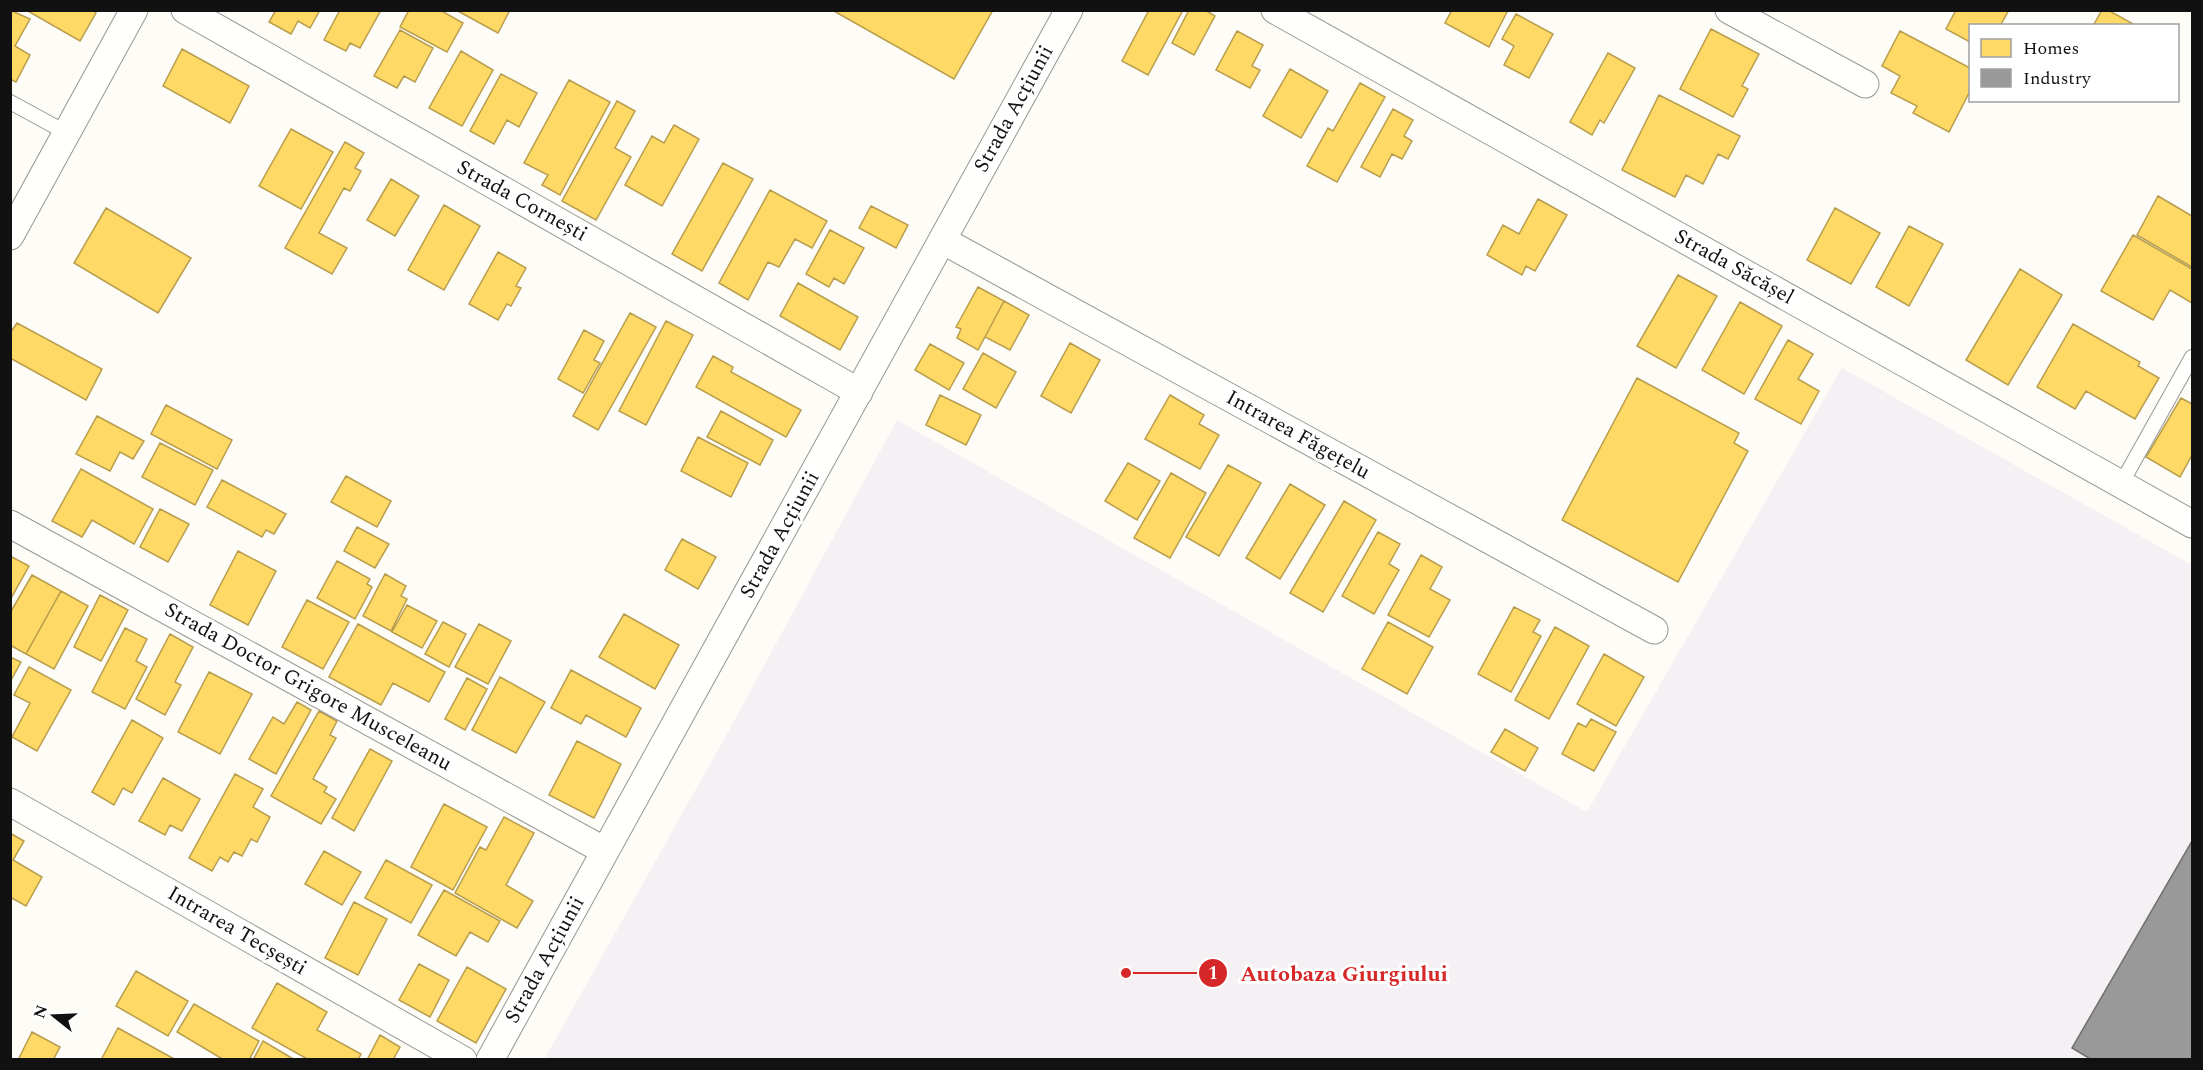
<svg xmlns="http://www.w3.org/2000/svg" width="2203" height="1070" font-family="Spectral,serif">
<rect width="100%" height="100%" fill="#fdfcf7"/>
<path fill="#f5f0f3" d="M1842,368L2192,565V1059L544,1060L733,723L897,420L1587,812Z"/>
<path fill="#ffd966" stroke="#b89d4c" stroke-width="1.5" d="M10,10L30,19L15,46L30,55L16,82L10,79Z
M26,10H92L96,13L80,41Z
M276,10H320L310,28L298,21L291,34L269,22Z
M340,10H381L360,48L350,43L346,51L324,40Z
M409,10H440L463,23L447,52L400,27Z
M456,10H510L498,33Z
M832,10H993L954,79Z
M1149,10H1183L1148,75L1122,61Z
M1189,10H1205L1215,16L1194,55L1172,43Z
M1452,10H1508L1489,47L1445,23Z
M1956,10H2009L2000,26H1970V42L1946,29Z
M2102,10H2108L2135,25L2093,26Z
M1516,14L1553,34L1529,78L1504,65L1514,46L1502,39Z
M1711,29L1759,54L1742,86L1748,89L1733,117L1680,89Z
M400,30L433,48L415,82L404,76L397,88L374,76Z
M1237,31L1263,45L1252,66L1260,70L1250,88L1216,70Z
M1900,31L1970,68V91L1949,132L1913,113L1917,106L1891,93L1900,76L1882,66Z
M182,49L249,86L230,123L163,86Z
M461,51L493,70L462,126L429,108Z
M1608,53L1635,68L1604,123L1600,120L1592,135L1570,122Z
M1290,69L1328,91L1301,138L1263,116Z
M501,74L537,93L519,127L507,120L494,144L470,131Z
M569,80L610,102L560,195L542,185L548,175L524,163Z
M1360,83L1385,97L1337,182L1307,166L1328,128L1333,131Z
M1659,95L1740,136L1728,159L1718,154L1703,184L1686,175L1675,197L1622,170Z
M617,101L635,111L615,148L631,157L596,220L562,201Z
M1393,109L1413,120L1404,136L1412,141L1402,159L1392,154L1380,177L1361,167Z
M674,125L699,139L662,206L625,185L652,136L664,143Z
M291,129L333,152L301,209L259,186Z
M345,142L364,153L355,168L361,171L350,191L344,188L319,233L347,248L332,274L285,248Z
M723,163L753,179L702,271L672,254Z
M391,179L419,196L395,236L367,220Z
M770,190L827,221L812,248L795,239L779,267L768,262L748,300L719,283Z
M2158,196L2192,216V267L2137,235Z
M1538,199L1567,215L1535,271L1526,266L1522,275L1487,255L1503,225L1519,234Z
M444,205L480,226L444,290L408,270Z
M871,206L908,225L896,248L859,228Z
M106,208L191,258L158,313L74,263Z
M1835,208L1880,233L1851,284L1807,260Z
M1909,226L1943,244L1909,306L1876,287Z
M830,230L864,248L844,284L834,278L829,287L806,274Z
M2133,235L2192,269V303L2170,290L2153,320L2101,291Z
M498,252L526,268L516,286L521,288L511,306L507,304L498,320L469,304Z
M2020,269L2062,295L2008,385L1966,360Z
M1678,275L1717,296L1676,368L1637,346Z
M798,283L858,317L840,350L780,316Z
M978,287L1004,301L978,350L957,338L961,329L956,327Z
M1004,301L1029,315L1010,350L985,337Z
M1740,302L1782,326L1744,394L1702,370Z
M630,313L656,327L598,430L573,416Z
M666,321L693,335L646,425L619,411Z
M17,323L102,369L86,400L10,358V333Z
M2073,324L2140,362L2138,366L2159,378L2135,419L2086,391L2075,409L2037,387Z
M584,330L604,341L594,360L600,363L583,393L558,379Z
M1788,340L1813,354L1798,379L1819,391L1801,424L1755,399Z
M1070,343L1100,360L1071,413L1041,396Z
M930,344L964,363L949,390L915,370Z
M983,353L1016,372L996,408L963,389Z
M713,356L733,367L731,372L801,410L786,437L696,387Z
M1637,378L1739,433L1734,443L1748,451L1678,582L1562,520Z
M940,395L981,415L966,445L926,425Z
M1170,395L1204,415L1199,424L1219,435L1200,469L1145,439Z
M2181,398L2192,404V455L2180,477L2146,457Z
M166,405L232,440L217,469L151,434Z
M721,411L773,440L760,465L707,437Z
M97,416L144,441L133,459L120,452L110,471L76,454Z
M698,437L748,463L731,497L681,471Z
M160,443L213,470L195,505L142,477Z
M1128,463L1160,481L1137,520L1105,501Z
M1228,465L1261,483L1219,556L1186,537Z
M81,469L153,509L134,544L92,520L82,537L52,521Z
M1171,473L1206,493L1170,558L1134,538Z
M346,476L391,501L377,527L331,502Z
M222,480L286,514L274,534L266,530L262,537L207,507Z
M1290,484L1325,505L1280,579L1246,558Z
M1344,501L1376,520L1323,612L1290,593Z
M160,509L189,524L168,562L140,547Z
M357,527L389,544L375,568L344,551Z
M1378,532L1400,544L1389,564L1399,570L1374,614L1342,596Z
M682,539L716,557L698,589L665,570Z
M238,551L276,571L248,625L210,605Z
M1421,555L1442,567L1430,589L1450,600L1429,637L1388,615Z
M10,556L29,566L10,600Z
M337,561L370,579L367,584L372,587L355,619L317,598Z
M385,574L406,586L401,596L407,599L391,631L363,616Z
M32,575L61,591L26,654L10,645V613Z
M61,591L88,606L54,669L26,654Z
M100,595L128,610L101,661L74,647Z
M307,600L349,622L323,669L282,647Z
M407,605L437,621L422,648L392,632Z
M1514,607L1540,620L1533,632L1541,636L1511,692L1478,674Z
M624,614L679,645L655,689L599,657Z
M443,622L466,634L449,667L425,654Z
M1388,622L1433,647L1407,694L1362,669Z
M358,624L445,672L429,702L393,683L381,705L329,677Z
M479,624L511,641L488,684L455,667Z
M1555,627L1589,646L1549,719L1515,700Z
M125,628L147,639L136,661L147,667L125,709L92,692Z
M170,634L193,647L175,682L181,685L165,715L136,699Z
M1604,654L1644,677L1616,726L1577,704Z
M10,657L21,662L10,682Z
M29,667L71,690L37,751L12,737L30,703L14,695Z
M571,670L641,708L626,737L586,715L581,724L551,708Z
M209,672L252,694L220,754L178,732Z
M500,677L545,702L516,753L472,730Z
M467,678L487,689L465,730L445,719Z
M297,702L311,710L276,774L249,759L273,717L284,724Z
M319,711L337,721L330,735L336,738L313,779L327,787L324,792L336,799L321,824L271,796Z
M1591,719L1616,732L1594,771L1562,754L1578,723L1586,727Z
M132,720L163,738L132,793L123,788L114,805L92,792Z
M1505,729L1538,748L1525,771L1491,752Z
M577,741L621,764L594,818L549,795Z
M370,749L392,761L354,831L332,818Z
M235,774L263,789L253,807L270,817L257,842L251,839L242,856L234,852L228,862L220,857L212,871L189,858Z
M163,778L200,799L182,831L170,825L165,835L139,821Z
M444,804L487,827L453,890L411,867Z
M504,817L534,833L506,885L533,901L517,928L455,893L480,847L486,850Z
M10,833L24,841L13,860L42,877L26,906L10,897Z
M324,851L361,872L342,905L305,884Z
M386,860L432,885L411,923L365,898Z
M444,890L500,921L488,942L470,932L456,956L418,935Z
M354,902L387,919L358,975L325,958Z
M419,964L449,980L430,1017L399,1000Z
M467,967L506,989L476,1043L437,1021Z
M136,971L188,1001L168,1036L116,1006Z
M277,983L327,1012L317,1030L361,1054L358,1060H309L252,1028Z
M194,1004L259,1041L249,1060H224L177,1032Z
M118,1028L176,1060H104L102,1058Z
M32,1032L60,1047L53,1060H18Z
M380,1035L400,1047L393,1060H367Z
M263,1041L295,1060H253Z"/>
<path fill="#999" stroke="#707070" stroke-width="1.5" d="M2192,841V1060H2092L2072,1048Z"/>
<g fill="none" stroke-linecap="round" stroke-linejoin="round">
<defs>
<path id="service" d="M10,102L67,133
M2121,484L2192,357"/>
<path id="minor" d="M185,10L859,392
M1275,10L2192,524
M1729,10L1865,84
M10,236L134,10
M942,240L1654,630
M10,524L605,851
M10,802L463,1060
M490,1060L1069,10"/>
</defs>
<use href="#service" stroke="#979795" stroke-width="16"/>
<use href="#minor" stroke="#979795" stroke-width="29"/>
<use href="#service" stroke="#fffffe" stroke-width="14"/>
<use href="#minor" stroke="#fffffe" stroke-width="27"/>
</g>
<g text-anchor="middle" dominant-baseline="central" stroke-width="6" stroke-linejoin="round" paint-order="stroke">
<g font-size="21" fill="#111" stroke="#fff">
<text transform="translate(1014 109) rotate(-61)">Strada Acțiunii</text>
<text transform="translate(522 201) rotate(29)">Strada Cornești</text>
<text transform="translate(1734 267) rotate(29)">Strada Săcășel</text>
<text transform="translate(1298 435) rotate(29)">Intrarea Făgețelu</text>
<text transform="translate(780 535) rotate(-61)">Strada Acțiunii</text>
<text transform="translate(308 687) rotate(29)">Strada Doctor Grigore Musceleanu</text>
<text transform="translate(237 931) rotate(30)">Intrarea Tecșești</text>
<text transform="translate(545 960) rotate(-61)">Strada Acțiunii</text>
</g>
</g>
<path fill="none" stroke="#d62828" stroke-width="2" d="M1126 973L1213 973"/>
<g fill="#d62828" stroke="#fff" stroke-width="2">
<circle cx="1126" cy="973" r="6"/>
<circle cx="1213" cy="973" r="15"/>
</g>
<g font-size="18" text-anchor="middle" font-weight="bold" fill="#fff">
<text x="1213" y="979">1</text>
</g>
<g font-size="22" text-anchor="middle" font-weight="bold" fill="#d62828" stroke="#fff" stroke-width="6" stroke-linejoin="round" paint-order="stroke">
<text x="1344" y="981">Autobaza Giurgiului</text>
</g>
<rect width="2203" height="1070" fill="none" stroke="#111111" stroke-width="24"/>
<rect x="1969" y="24" width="210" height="78" fill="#ffffff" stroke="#a0a0a0" stroke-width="1.5"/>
<rect x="1981" y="39" width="30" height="18" fill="#ffd966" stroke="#a0a0a0" stroke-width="1.5"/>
<text x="2023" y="54" font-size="18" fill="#111111">Homes</text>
<rect x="1981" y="69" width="30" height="18" fill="#999999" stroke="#a0a0a0" stroke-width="1.5"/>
<text x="2023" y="84" font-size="18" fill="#111111">Industry</text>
<g transform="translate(54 1016) rotate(288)" stroke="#ffffff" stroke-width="4.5" paint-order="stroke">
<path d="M0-4.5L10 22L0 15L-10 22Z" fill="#111111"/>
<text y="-9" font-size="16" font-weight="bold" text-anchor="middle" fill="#111111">N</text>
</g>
</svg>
